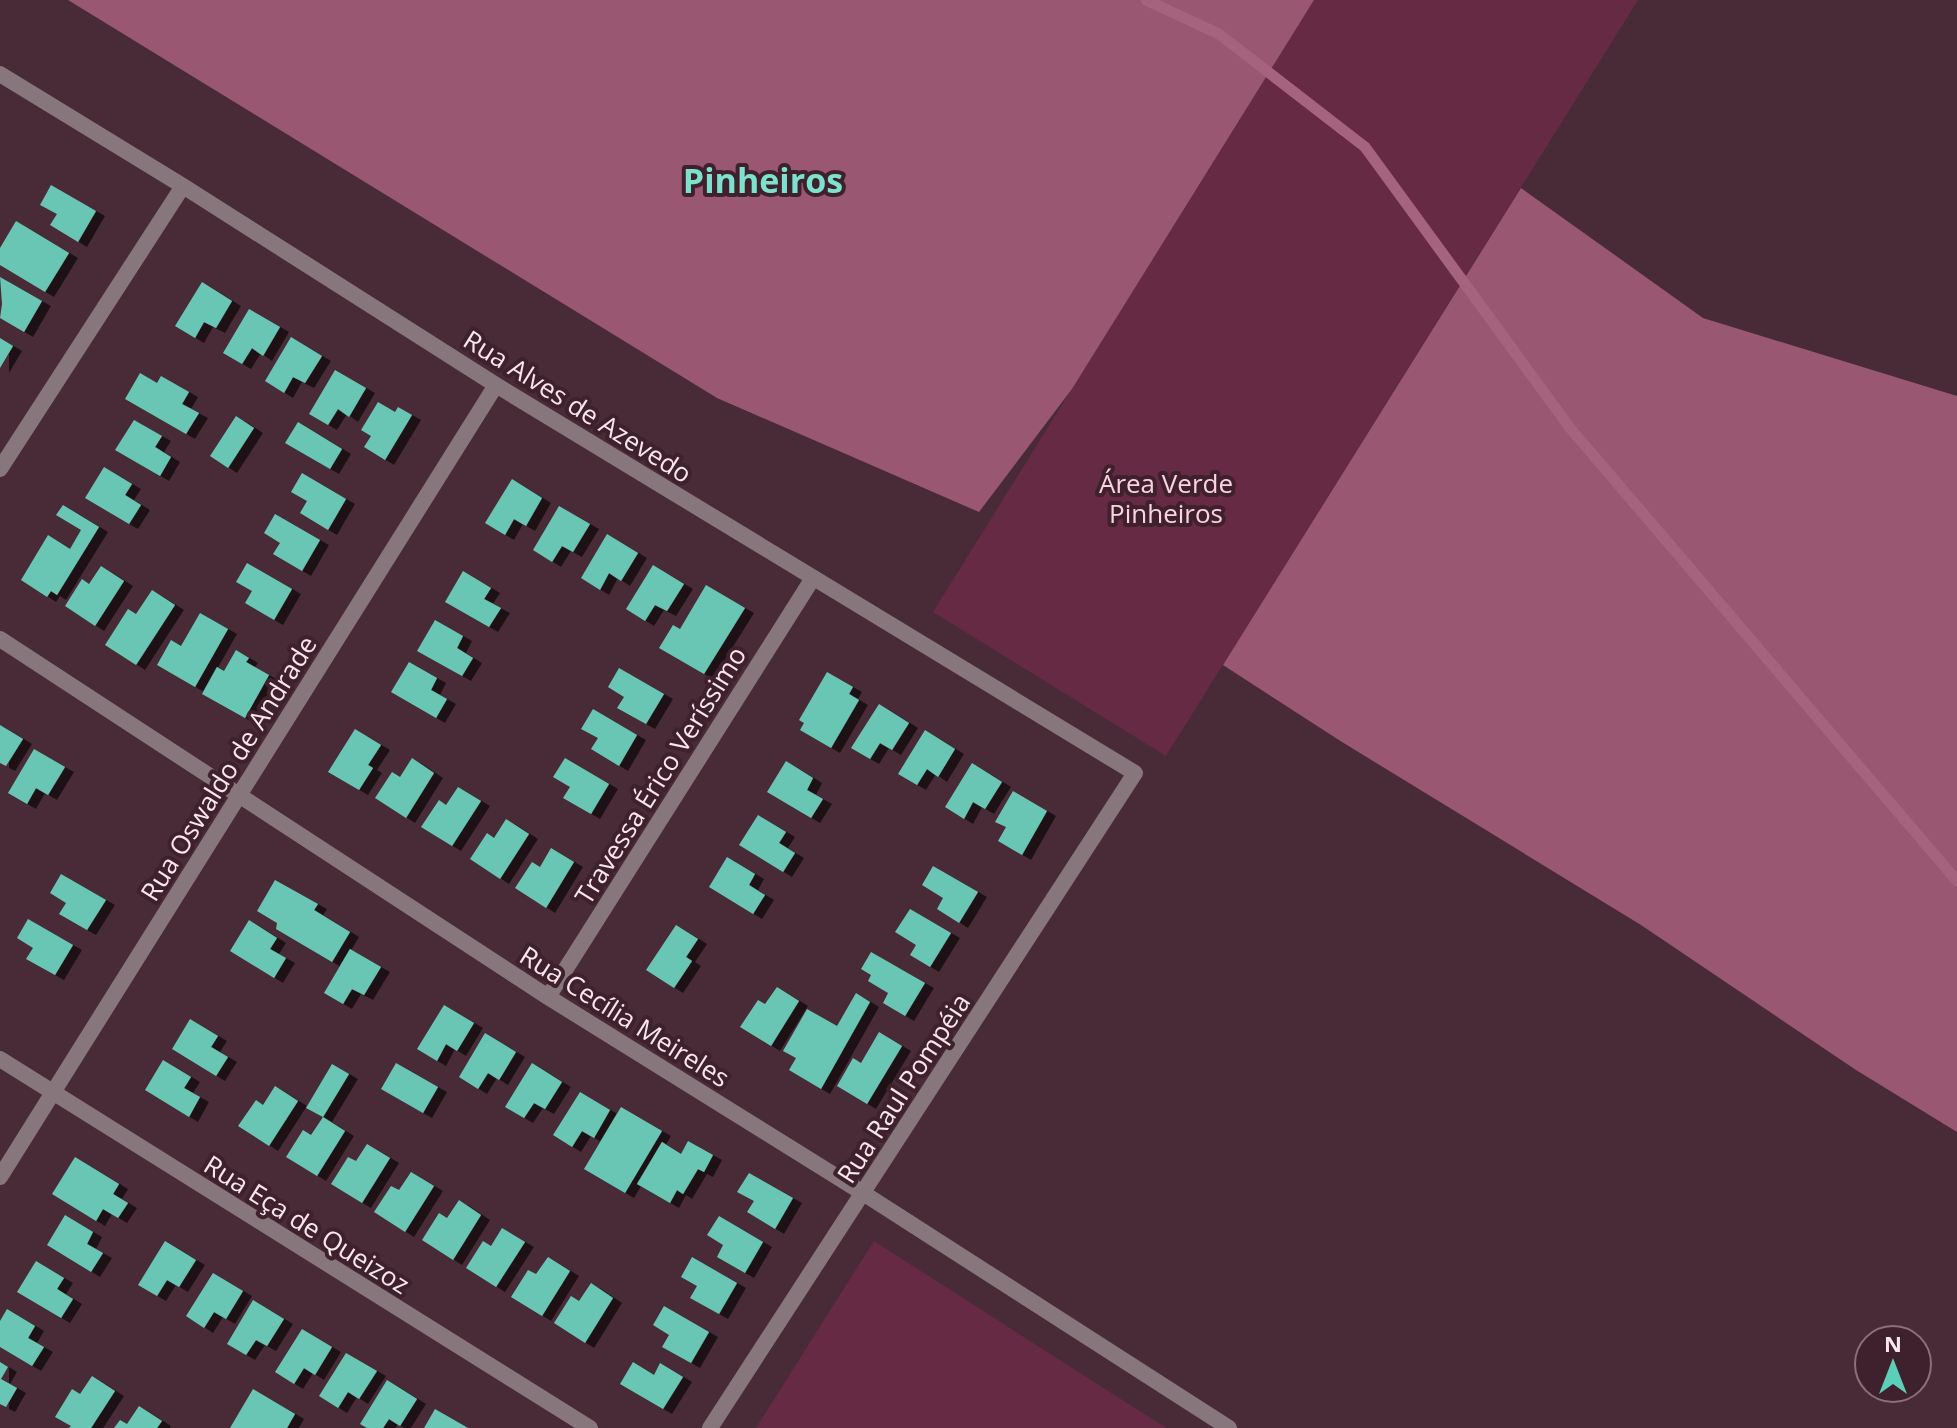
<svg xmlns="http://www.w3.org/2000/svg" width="1957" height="1428" font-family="'Open Sans',sans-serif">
<defs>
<filter id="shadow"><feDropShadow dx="9" dy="5" stdDeviation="0" flood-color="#0009"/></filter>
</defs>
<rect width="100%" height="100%" fill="#492b37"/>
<path fill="#662a44" d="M1314,0H1638L1166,756L933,612Z
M874,1241L1166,1428H756Z"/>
<path fill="#995771" d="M68,0H1314L1072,389L979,512L717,398Z
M1521,188L1703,318L1957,396V1132L1856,1070L1641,925L1342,742L1223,665Z"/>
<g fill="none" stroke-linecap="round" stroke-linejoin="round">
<path stroke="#a6637d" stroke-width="11" d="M1146,0L1219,34L1365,147L1570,428L1957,881"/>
</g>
<path fill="#69c6b4" filter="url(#shadow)" d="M51,185L96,211L78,242L50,225L57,214L40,205Z
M16,221L69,253L45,292L0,265V248Z
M0,277L42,301L24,332L0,318L2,304Z
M202,282L232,301L216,328L204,322L195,338L175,326Z
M249,309L280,327L263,356L252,348L242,364L223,353Z
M291,337L322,356L305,383L293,377L284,393L265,381Z
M0,338L13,346L0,368Z
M335,370L366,388L349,417L338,409L328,425L309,414Z
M140,373L157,383L161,376L189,392L182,404L199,413L186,434L125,399Z
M378,402L395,412L398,407L412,415L385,460L364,447L371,436L361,430Z
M236,416L254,428L228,468L210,456Z
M134,420L162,436L155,447L171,457L160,476L115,450Z
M298,422L342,449L330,469L285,443Z
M104,467L132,484L125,495L141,505L129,524L85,498Z
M302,473L346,499L328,530L300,513L307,501L291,492Z
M512,479L542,498L526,526L514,519L505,535L485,523Z
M63,505L99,527L57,595L51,591L47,597L21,580L48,535L70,549L81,530L56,515Z
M559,506L590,524L573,552L562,546L552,562L533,550Z
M275,514L320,540L302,571L273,554L280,543L264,533Z
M607,534L638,553L621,581L609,573L600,590L581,578Z
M247,563L292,589L274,620L245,603L252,591L236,582Z
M653,565L684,584L667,611L655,605L645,621L626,609Z
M101,566L124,581L95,626L65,606L82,579L89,584Z
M463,571L491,588L484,599L501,608L489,627L445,602Z
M706,585L745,608L704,674L659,648L673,625L680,629Z
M152,590L175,605L136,665L105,645L128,609L136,614Z
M200,613L228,629L195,687L157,665L171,640L181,646Z
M435,620L463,636L457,648L473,658L462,676L417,651Z
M236,650L249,658L246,662L269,675L245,718L202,694L217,667L224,671Z
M409,662L437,678L431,690L447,699L436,718L391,692Z
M619,668L664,694L646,724L617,708L624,697L608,687Z
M827,672L853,687L849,694L859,700L831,748L800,730L804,723L799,720Z
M879,704L909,723L892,750L880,743L870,759L851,748Z
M593,709L637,735L619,766L591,749L598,738L581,729Z
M0,725L23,739L6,766L0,763Z
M355,729L381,745L368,765L373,768L359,790L328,772Z
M925,730L955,749L938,777L927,769L917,785L898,774Z
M34,749L65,767L48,795L36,788L27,804L8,793Z
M412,758L434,773L406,818L375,798L392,772L400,777Z
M565,758L609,784L591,814L563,798L570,787L553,777Z
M786,761L813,778L807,790L823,799L811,818L767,792Z
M972,763L1002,782L985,809L973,802L964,819L945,807Z
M458,787L481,801L452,846L421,827L439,800L446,805Z
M1013,791L1047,811L1022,855L998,841L1006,827L995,822Z
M758,815L786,832L779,843L795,853L783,872L739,845Z
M506,819L529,834L500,879L470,859L487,833L494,838Z
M551,848L574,862L546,908L515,888L532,862L540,867Z
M727,857L755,874L749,885L765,895L753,914L709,887Z
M933,866L978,892L959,923L937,909L943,898L922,885Z
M61,874L106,900L87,930L59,914L66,903L50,893Z
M275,880L318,904L314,910L350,932L332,962L276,929L277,923L257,911Z
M910,909L951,933L930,967L910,955L916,945L895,932Z
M28,919L73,945L55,975L26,959L33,948L17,938Z
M249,920L277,938L270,949L286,958L274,978L230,951Z
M676,925L698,939L686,957L692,961L674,988L646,970Z
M350,949L381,967L364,995L352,989L343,1004L324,993Z
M871,952L925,983L905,1016L883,1003L888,993L868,981L871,975L861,969Z
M777,987L799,1001L771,1046L740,1027L758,1000L765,1004Z
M856,993L870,1002L821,1089L789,1070L796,1058L783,1051L807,1009L837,1026Z
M444,1005L474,1023L457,1051L446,1044L437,1061L417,1049Z
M190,1019L218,1036L211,1047L228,1057L216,1076L172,1049Z
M879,1032L902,1046L867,1104L837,1086L853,1058L861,1063Z
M485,1033L516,1052L499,1080L488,1073L478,1089L459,1077Z
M163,1060L191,1077L184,1088L200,1097L189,1117L145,1090Z
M396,1063L438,1087L423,1113L381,1089Z
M532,1063L562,1082L545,1109L534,1103L524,1118L505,1107Z
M332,1064L349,1074L323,1117L306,1108Z
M275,1086L298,1101L269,1146L238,1126L256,1100L263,1105Z
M580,1092L610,1110L594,1138L582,1131L572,1147L553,1135Z
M621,1107L662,1131L625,1193L584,1169Z
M323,1117L345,1131L317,1176L286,1157L303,1130L311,1135Z
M688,1141L713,1155L704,1172L698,1169L683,1194L677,1190L670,1203L637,1184L662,1142L681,1154Z
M367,1144L390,1158L362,1203L331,1184L348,1157L356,1161Z
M75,1157L119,1184L113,1194L128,1203L118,1218L103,1209L96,1221L52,1194Z
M411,1172L434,1186L405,1232L374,1212L391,1186L399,1190Z
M749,1173L793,1198L775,1229L747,1212L754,1201L737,1192Z
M459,1200L481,1215L453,1260L422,1240L439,1213L447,1218Z
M65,1215L93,1232L87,1244L103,1253L91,1272L47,1245Z
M719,1216L763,1242L745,1273L717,1257L723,1245L707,1235Z
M502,1228L525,1242L496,1287L466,1268L483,1241L491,1246Z
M165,1241L196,1260L179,1287L167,1280L157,1296L138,1285Z
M548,1257L570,1271L542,1316L511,1297L528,1270L536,1274Z
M692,1257L737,1283L719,1314L690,1298L697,1286L681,1277Z
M36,1261L64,1278L57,1289L73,1299L61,1318L17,1292Z
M213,1273L243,1291L226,1319L214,1312L204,1328L186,1316Z
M591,1283L613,1298L585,1343L554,1323L571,1296L579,1301Z
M253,1300L284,1319L267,1346L256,1340L246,1355L227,1344Z
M664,1306L709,1332L691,1363L662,1347L669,1335L653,1325Z
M7,1309L35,1326L28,1338L44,1347L32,1366L0,1347V1321Z
M302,1329L332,1347L315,1375L304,1368L294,1384L275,1372Z
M346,1353L377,1371L359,1399L348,1392L338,1408L319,1396Z
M0,1362L8,1367L1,1379L17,1388L6,1407L0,1404Z
M633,1362L654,1375L660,1363L683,1377L663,1409L620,1384Z
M92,1376L115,1391L91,1428H69L71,1426L55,1417L72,1389L80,1394Z
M387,1380L417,1399L400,1426L389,1419L383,1428H367L360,1424Z
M253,1389L295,1414L287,1428H230Z
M139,1406L162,1421L157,1428H114L120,1420L127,1424Z
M435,1409L468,1428H424Z"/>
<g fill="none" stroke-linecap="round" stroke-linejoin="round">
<path stroke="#87777c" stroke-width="16" d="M0,74L183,186L496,385L1135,773L710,1428
M0,469L183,186
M0,639L548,997L863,1193L1229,1428
M548,997L813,578
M0,1059L590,1428
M0,1177L496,385"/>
</g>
<g text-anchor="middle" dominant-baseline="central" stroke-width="8" stroke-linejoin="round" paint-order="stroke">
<g font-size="26" fill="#fae6ec" stroke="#3e212c">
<text transform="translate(578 406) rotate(32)">Rua Alves de Azevedo</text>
<text transform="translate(228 768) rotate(-58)">Rua Oswaldo de Andrade</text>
<text transform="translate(660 775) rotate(-58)">Travessa Érico Veríssimo</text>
<text transform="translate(625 1016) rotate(32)">Rua Cecília Meireles</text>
<text transform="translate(903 1088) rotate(-57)">Rua Raul Pompéia</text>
<text transform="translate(307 1224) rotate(32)">Rua Eça de Queizoz</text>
</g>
<g font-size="26" fill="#fbd2e0" stroke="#3e212c">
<text x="1166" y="483">Área Verde<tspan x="1166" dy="30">Pinheiros</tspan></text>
</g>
<g font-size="34" font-weight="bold" fill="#7ce2ce" stroke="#3e212c">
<text x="763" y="180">Pinheiros</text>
</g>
</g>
<g transform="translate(1893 1364)"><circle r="38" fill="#3e212c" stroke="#897079" stroke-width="2"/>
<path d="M0-6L14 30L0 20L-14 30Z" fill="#5dceb9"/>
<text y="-12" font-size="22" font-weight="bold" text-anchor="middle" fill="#fae6ec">N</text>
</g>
</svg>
